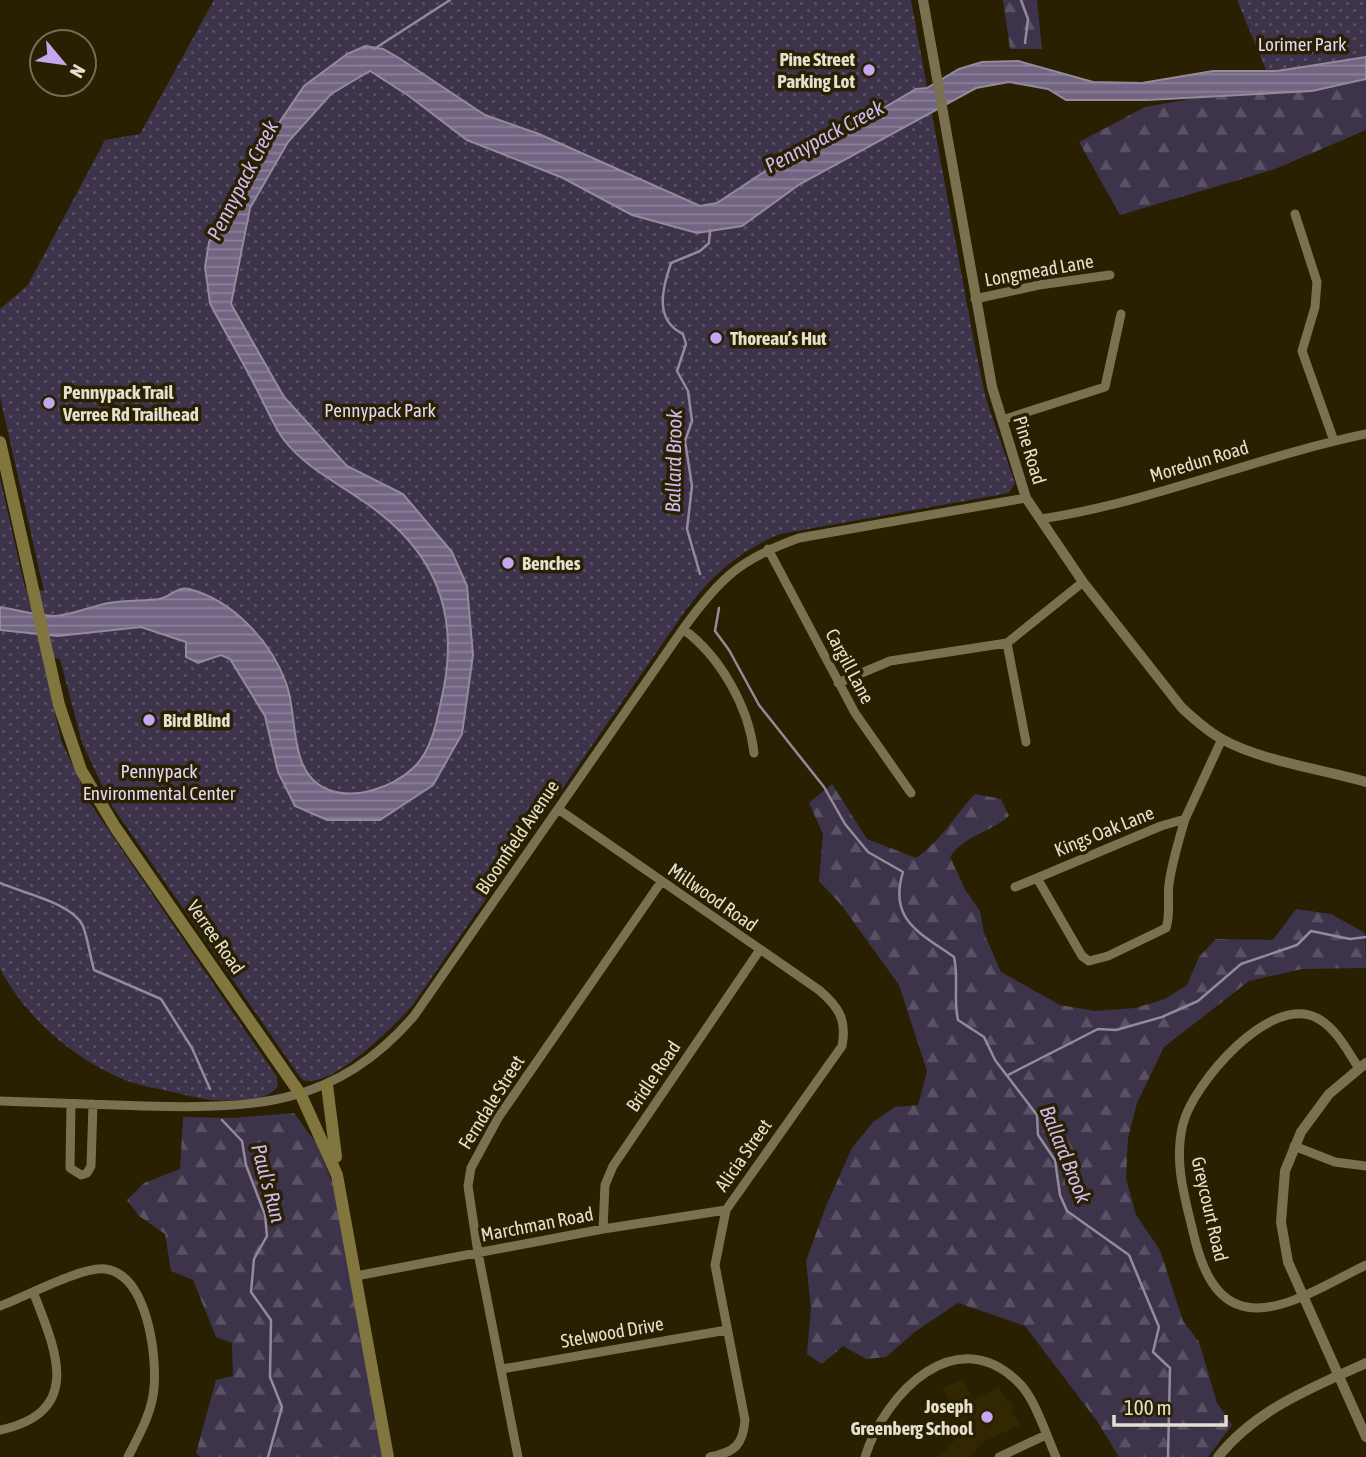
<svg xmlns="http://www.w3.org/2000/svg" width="1366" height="1457" font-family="'Asap Condensed',sans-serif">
<defs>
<pattern id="forest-firs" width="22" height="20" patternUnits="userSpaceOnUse" patternTransform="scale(1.75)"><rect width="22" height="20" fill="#3d344b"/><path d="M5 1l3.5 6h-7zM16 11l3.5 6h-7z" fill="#595164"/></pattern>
<pattern id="park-dots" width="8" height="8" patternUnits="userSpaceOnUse" patternTransform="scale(1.75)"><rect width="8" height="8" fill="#3d344b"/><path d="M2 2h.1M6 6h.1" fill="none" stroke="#595164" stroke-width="1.8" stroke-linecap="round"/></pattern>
<pattern id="water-rules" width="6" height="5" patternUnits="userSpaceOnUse" patternTransform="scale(1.75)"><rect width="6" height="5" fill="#716583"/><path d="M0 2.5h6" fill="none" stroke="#8c8299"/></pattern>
</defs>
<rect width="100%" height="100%" fill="#282001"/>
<path fill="#312700" d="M963,1379L974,1400L999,1387L1007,1402L1010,1401L1014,1407L1011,1410L1020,1425L983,1442L969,1457H939L965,1429L942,1388Z"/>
<path fill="url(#forest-firs)" d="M1003,0H1037L1042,49H1010Z
M1366,79V130L1275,169L1120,215L1079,142L1145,107L1202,97L1312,91Z
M832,784L867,839L916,858C941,841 955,815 975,794L1001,799L1009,816C988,834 966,834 950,857L966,891L980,911L984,933L1001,972L1060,1005L1095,1011L1135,1008L1165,999L1187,985L1199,957L1216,939L1273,940L1296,909L1331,914L1365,933L1366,968L1302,969L1249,981L1164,1047L1137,1103L1128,1138L1126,1178L1136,1215L1160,1250L1183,1321L1199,1342L1217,1403L1232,1425L1208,1457H1119L1097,1421L1025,1326L958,1303L916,1331L886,1357L866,1359L843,1346L822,1364L807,1354L811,1308L806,1261L826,1206L852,1148L873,1122L895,1107L918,1105L927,1071L899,985L842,906L819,881L823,834L809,803Z
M294,1113L316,1143L337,1194L384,1457H200L196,1453L216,1380L233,1376L232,1343L216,1337L193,1280L171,1271L165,1234L139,1216L127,1200L144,1183L180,1169L183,1117L233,1118Z"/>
<path fill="url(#park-dots)" d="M214,0H911L974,342L986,399L1015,483L1009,493L780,534C737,552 710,577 683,614L412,1006C394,1026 331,1090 303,1080L298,1074L112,806L82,743L60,659L42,656L61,740L90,803L277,1077L278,1085C270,1100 249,1099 235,1100C213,1102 197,1098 177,1093C158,1088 138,1086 120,1078C70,1056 26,1017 0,969V478L25,588L44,591L0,397V309L28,285L105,140L140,134Z
M1237,0H1366V84L1273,87Z"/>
<path fill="url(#water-rules)" stroke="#948a9a" stroke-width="2" d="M365,46L383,49L399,58L485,115L539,134L700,206L717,203L791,154L870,116L916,89L927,88L959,69L982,62L1018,61L1093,82L1142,83L1213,71H1277L1366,57V79L1312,91L1148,100H1066L1048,89L1009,82L976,88L800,184L742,226L697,233L632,215L563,178L467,140L409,96L370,71L331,94L288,142L250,208L231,304L284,397L347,466L403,494L452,552L467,586L473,655L462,734L433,785L380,820H327L295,806L278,772L265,716L230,659L221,655L198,663L186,657V642L141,627L58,636L0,630V607C19,610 35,616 55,616C73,615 91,606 109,603C125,600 143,601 159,599C171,597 177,586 189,589C232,600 271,641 286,683C299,718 287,774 329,790C356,800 392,787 412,769C434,750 438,714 444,687C459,606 431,547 363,501C336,482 305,467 284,440C272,424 265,404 255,386C241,358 224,331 210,303L205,267L209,242L250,166L304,86L347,54Z"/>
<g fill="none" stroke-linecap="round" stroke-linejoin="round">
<path stroke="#948a9a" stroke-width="2.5" d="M1021,0L1028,19L1025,43
M374,49L450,0
M700,574L687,529L692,486L685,441L692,421L688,391L677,371L686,344L683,334C654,320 662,289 671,263L700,251L709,243L710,230
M719,608L715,631L729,650L759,705L824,787L845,824L868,852L903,872C888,920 920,933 954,957C959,979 953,998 958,1020L984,1037L995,1060L1037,1115L1038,1135L1055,1160L1060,1195L1067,1211L1129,1255L1159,1327L1153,1352L1170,1368L1168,1457
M0,883C22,893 73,903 83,926C88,940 90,956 94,970L161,999L192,1048L210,1089
M1008,1075L1098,1029L1116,1030L1162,1017L1198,1001L1241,964L1297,945L1311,931L1350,939L1366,937
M222,1120L242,1141L246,1165L265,1215L267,1236L254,1259L251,1292L271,1320L270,1377L282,1407L268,1457"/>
<path stroke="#79714f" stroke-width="9" d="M1295,214L1317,282L1315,307L1302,351L1334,441
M975,299L1039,285L1110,275
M1002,420L1105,387L1121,314
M1041,519C1152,502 1256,457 1366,434
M768,549L855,713L911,793
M683,629C720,656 749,707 754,753
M1007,643L1026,742
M838,683L890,661L1007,643L1083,582
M558,809L819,990C839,1007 847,1020 842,1046L726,1210L715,1265L745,1420C743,1445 735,1452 710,1457
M1185,819C1179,840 1172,862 1169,884C1167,899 1171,913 1166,928L1108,956L1089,961L1082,956L1037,878L1161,826Z
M1185,819L1222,739
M1015,887L1037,878
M1358,1067C1347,1050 1336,1028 1317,1018C1270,993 1193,1084 1183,1124C1173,1164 1186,1201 1195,1240C1202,1267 1215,1302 1247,1307C1283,1314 1334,1280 1366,1265
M0,1101C48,1103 96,1104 144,1106C255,1109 336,1106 414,1016L683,629C720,578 740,559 799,538L1026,498
M71,1104L70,1168L81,1175L87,1173L91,1166L93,1104
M1294,1146L1335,1162L1366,1166
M603,1229L605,1185L613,1166L759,951
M356,1276L603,1229L726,1210
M0,1306C25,1297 82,1266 105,1269C147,1274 157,1354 154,1388C152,1413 139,1435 128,1457
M502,1369L727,1330
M0,1430C84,1412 56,1351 34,1294
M518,1457L478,1253L468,1186L471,1168L498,1118L661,882
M865,1457C885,1393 957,1319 1020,1384C1035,1399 1047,1437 1056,1457
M999,1457L1046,1435"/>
<path stroke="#79714f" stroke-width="10" d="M923,0L992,387L1026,498L1083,582L1182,708C1194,719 1206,730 1220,738C1260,761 1322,769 1366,782
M1366,1063L1329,1094L1301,1132L1285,1171L1281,1222L1288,1262L1366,1437
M1218,1457C1256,1409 1312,1388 1366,1363"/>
<path stroke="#827640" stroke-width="12" d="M0,442L59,705L81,770L115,827L301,1095L337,1175L388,1457
M327,1085L336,1157"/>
</g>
<g fill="#c5a7f1" stroke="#282001" stroke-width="2.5">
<circle cx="869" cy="70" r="7"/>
<circle cx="716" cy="338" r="7"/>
<circle cx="49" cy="403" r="7"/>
<circle cx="508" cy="563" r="7"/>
<circle cx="149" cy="720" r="7"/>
<circle cx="987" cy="1417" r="7"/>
</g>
<g text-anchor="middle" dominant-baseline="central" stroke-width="7" stroke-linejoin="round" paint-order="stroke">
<g font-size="19" fill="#e3d6f7" stroke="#282001">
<text x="1302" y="44">Lorimer Park</text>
<text x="380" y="410">Pennypack Park</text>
<text x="159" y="771">Pennypack<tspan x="159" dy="22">Environmental Center</tspan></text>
</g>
<g font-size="19" font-weight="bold" fill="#e4e0ce" stroke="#282001" text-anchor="start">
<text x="855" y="59" text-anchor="end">Pine Street<tspan x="855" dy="22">Parking Lot</tspan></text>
<text x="730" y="338">Thoreau’s Hut</text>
<text x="63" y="392">Pennypack Trail<tspan x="63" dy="22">Verree Rd Trailhead</tspan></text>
<text x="522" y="563">Benches</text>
<text x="163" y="720">Bird Blind</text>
<text x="973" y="1406" text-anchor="end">Joseph<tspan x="973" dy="22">Greenberg School</tspan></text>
</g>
<g font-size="19" fill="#e4e0ce" stroke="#282001">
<text transform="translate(1039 270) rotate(-10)">Longmead Lane</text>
<text transform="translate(1030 450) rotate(73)">Pine Road</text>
<text transform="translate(1199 461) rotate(-17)">Moredun Road</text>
<text transform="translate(850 666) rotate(62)">Cargill Lane</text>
<text transform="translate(1104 831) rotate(-22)">Kings Oak Lane</text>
<text transform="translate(517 837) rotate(-56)">Bloomfield Avenue</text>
<text transform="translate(713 897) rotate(35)">Millwood Road</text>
<text transform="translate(216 937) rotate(55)">Verree Road</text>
<text transform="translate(653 1076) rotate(-56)">Bridle Road</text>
<text transform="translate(491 1102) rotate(-58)">Ferndale Street</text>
<text transform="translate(743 1155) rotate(-55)">Alicia Street</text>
<text transform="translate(1210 1209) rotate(77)">Greycourt Road</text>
<text transform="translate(537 1224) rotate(-11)">Marchman Road</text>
<text transform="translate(612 1332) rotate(-10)">Stelwood Drive</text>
</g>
<g font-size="21" font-style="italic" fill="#ceb9ef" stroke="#282001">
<text transform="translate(824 136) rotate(-28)">Pennypack Creek</text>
<text transform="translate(242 180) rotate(-63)">Pennypack Creek</text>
<text transform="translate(673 461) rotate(-89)">Ballard Brook</text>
<text transform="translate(1066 1154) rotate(68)">Ballard Brook</text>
<text transform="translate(269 1183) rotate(75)">Paul's Run</text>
</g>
</g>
<g transform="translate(63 63) rotate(119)"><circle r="33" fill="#282001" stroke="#736d53" stroke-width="2"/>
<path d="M0-5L12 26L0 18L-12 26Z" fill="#c5a7f1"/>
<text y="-10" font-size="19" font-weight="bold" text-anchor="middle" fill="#e4e0ce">N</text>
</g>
<path d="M1114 1415v10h112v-10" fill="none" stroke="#e4e0ce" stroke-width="3.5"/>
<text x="1124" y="1415" font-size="21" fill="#e4e0ce" stroke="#282001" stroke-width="5" paint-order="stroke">100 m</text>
</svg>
